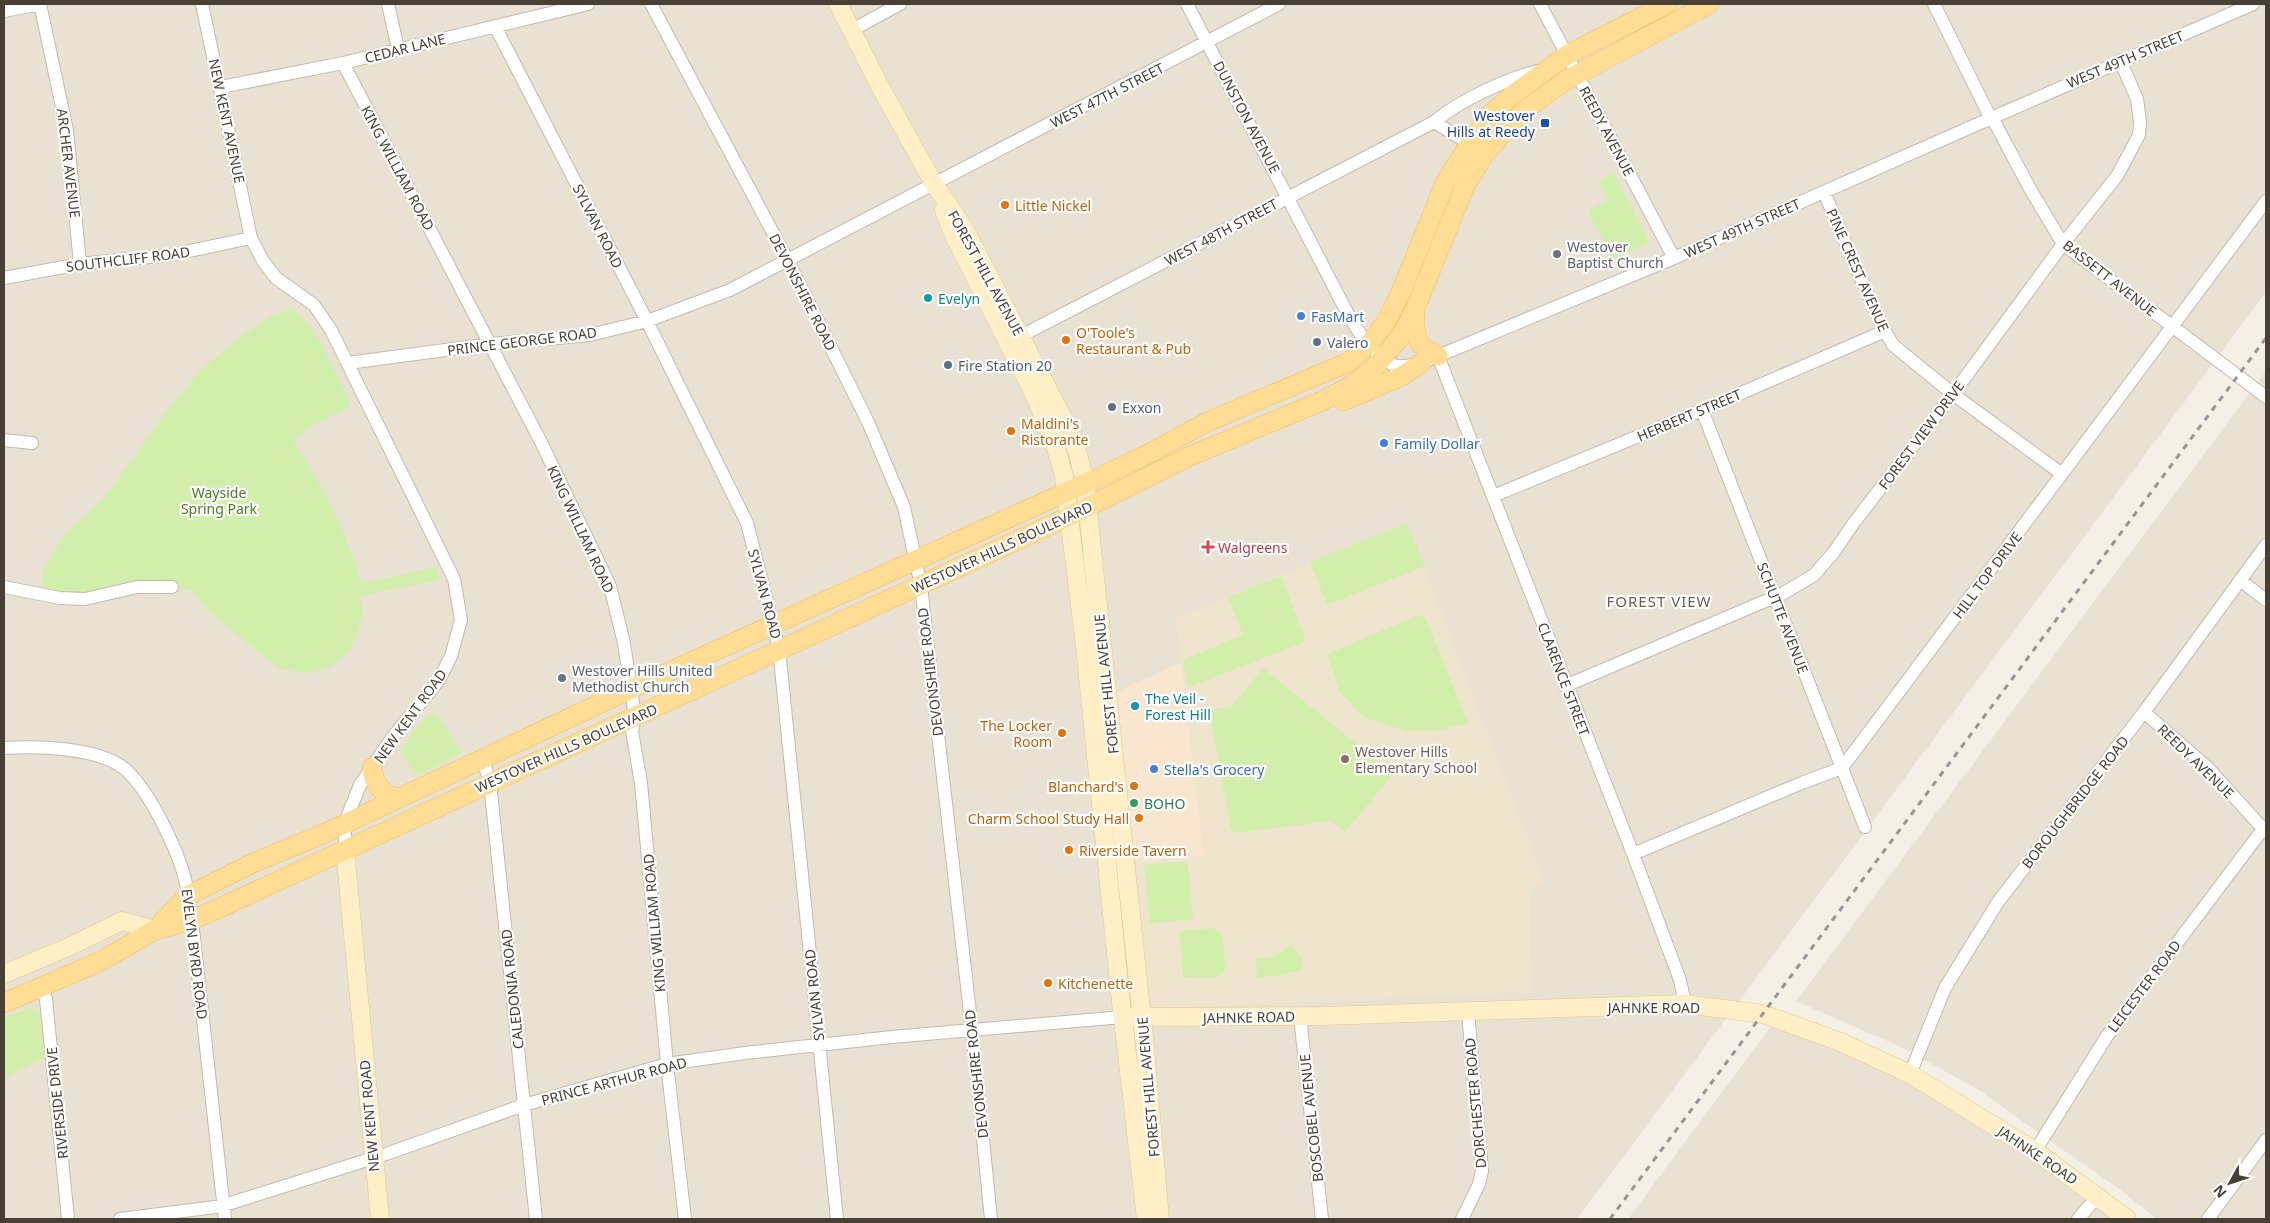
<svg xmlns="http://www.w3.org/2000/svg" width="2270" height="1223" font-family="'Noto Sans',sans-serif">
<rect width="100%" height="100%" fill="#f5f0e6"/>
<path fill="#e9e2d3" d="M4,4H2266V292L1577,1219H4Z
M2266,371V1219H2157L2123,1192L1977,1089L1903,1048L1796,1001Z
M1771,1026L1806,1035L1900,1077L2043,1165L2116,1219H1628Z"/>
<path fill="#f9e6ce" d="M1181,663L1204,855L1135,863L1116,692Z"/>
<path fill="#efe5ce" d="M1407,523L1545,883L1530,890L1531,992L1147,1009L1135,863L1204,855L1176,618Z"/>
<path fill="#d1eeaa" d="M1613,173L1649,242L1614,260L1588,211L1608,200L1598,181Z
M292,308L312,329L319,340L352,406L313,425L293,441C322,484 347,534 362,583L437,567L438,580L360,596L362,615L358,632L348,653L328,668L309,673L281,669L268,660L207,610L191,590L172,587L126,597L110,599L42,594L43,570L66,533L103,500L165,413L200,371L232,343L273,315Z
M1407,523L1425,566L1327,605L1310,562Z
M1281,576L1306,641L1187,688L1183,660L1243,635L1228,597Z
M1419,615L1425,617L1427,621L1468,723L1440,730L1406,731L1363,717L1340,692L1327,654Z
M1263,668L1393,774L1345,832L1332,821L1236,833L1231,829L1209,710L1231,707Z
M434,710L462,753L416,776L401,751L412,733Z
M1187,861L1193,919L1150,924L1144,865Z
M1215,928L1223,937C1223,950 1226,960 1224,973L1218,977L1183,978L1180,933L1182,930Z
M1291,945C1299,952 1303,959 1301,970L1275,976L1257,977L1256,959L1273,957Z
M31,1008L39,1012L44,1058L4,1078V1017Z"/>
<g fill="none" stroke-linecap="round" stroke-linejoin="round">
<defs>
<path id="street" d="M40,4L67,130L80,264
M202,4L251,238L263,261L276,278L314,305L331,330L454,579L461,620L451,656L439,680L392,738L360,785L345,822V850
M388,4L398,49
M651,4L788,261L868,422L904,507L921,586L972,1030L991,1219
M1187,4L1350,318C1359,333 1379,362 1397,366C1405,367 1413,365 1421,363L1674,258L1987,120
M1540,4L1674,258
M1934,4L1989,115
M4,11L40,4
M495,26L647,321L747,523L779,649L837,1219
M852,30L900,4
M343,63L541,442L610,586L624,643L635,717L632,731L641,783L667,1064L685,1219
M221,87L343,63L588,4
M1996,116L2253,4
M1434,122L1475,147
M1995,123L2029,187L2063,244L2266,397
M1824,192L1854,263L1885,331L1893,345L1953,394L2062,474
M4,278L80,264L170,255L251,238
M1015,339L1434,122C1462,99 1506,79 1541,70
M1438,356L1633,854L1680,980L1685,1004
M348,363L490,344L590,335L647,321L730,290L1279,4
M1702,410L1865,827
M4,440L32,443
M1493,496L1702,410L1885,331
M2240,580L2266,600
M4,587L60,598L85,599L137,587H172
M1565,686L1782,594L1814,575L1834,552L1853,524L1953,394L2063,244L2117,176L2139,135L2140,122L2137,99L2120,60
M2144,712L2208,768L2266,832
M4,748C37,746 98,747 125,769C149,790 177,848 185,879C188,892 189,906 192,920L225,1219
M483,760L490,783L536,1219
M1633,854L1804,782L1842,768L2266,201
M41,988L46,999L68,1219
M1300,1016L1322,1219
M1910,1074L1945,988L1998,902L2144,712L2266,545
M2035,1151L2107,1036L2263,829
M120,1219L215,1207L231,1203L386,1154L524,1105L667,1064L745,1053L892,1037L1123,1017
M1462,1219L1479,1184L1482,1171L1468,1012
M2078,1219L2098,1196
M2208,1219L2266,1140"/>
<path id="secondary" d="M838,4L883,92L934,184L964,228L1066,424L1078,454L1085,484L1145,1047L1160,1219
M944,210L953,234L1031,388L1053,438L1064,476L1085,646L1120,993L1146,1219
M345,850L380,1219
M4,974L64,949L122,921L155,930
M1130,1017L1323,1016L1685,1004L1763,1014L1838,1041L1910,1074L2035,1151L2127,1219"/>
<path id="primary" d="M1415,311C1415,336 1413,344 1438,356
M1343,401L1402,376L1421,363
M372,768C374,784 381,794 397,798
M156,929L187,896L253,863L323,834L631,689L1104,475L1150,453L1207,422L1347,363L1369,344L1386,322L1401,292L1446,181L1470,143L1490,115L1511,96L1567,55L1667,4
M4,1003L101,961L155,930L192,920L228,904L1055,523L1190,456L1324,400L1352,385L1374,368L1402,335L1415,309L1465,186L1484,155L1506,129L1526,109L1565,81L1709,4"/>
</defs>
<use href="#street" stroke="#c4baaa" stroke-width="14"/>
<use href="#secondary" stroke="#ddc692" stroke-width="19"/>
<use href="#primary" stroke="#f1be58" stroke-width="20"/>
<use href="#street" stroke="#fff" stroke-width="12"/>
<use href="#secondary" stroke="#ffefc6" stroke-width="18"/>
<use href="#primary" stroke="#ffdd95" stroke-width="19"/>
<path stroke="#969696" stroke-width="3" stroke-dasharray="6 6" stroke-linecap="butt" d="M1610,1219L2266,338"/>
</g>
<rect fill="#1a4fb4" stroke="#fff" stroke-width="2" x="1540" y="118" width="10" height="10" rx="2.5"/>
<g fill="#e8710a" stroke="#fff" stroke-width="2">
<circle cx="1005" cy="205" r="5"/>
<circle cx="1066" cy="340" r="5"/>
<circle cx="1011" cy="431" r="5"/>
<circle cx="1062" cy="733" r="5"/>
<circle cx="1134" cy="786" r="5"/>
<circle cx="1139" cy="818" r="5"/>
<circle cx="1069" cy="850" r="5"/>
<circle cx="1048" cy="983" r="5"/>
</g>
<g fill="#6b7280" stroke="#fff" stroke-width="2">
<circle cx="1557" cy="254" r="5"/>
<circle cx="562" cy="678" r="5"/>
</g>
<g fill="#0f9aa8" stroke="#fff" stroke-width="2">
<circle cx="928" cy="298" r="5"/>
<circle cx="1135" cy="706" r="5"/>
</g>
<g fill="#3f7fe0" stroke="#fff" stroke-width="2">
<circle cx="1301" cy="316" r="5"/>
<circle cx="1384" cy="443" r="5"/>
<circle cx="1154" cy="769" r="5"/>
</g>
<g fill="#5c6f8a" stroke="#fff" stroke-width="2">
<circle cx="1317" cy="342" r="5"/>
<circle cx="948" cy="365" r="5"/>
<circle cx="1112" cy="407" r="5"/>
</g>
<path fill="#e0444e" stroke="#fff" stroke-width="2" d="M1205.5 539.5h5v5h5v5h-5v5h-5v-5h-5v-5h5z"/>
<circle fill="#8d6e63" stroke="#fff" stroke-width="2" cx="1345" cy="759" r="5"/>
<circle fill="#2e9e5b" stroke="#fff" stroke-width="2" cx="1134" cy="803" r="5"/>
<g text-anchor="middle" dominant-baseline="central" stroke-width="4.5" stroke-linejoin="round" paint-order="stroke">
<g font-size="14" fill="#484034" stroke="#fff">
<text transform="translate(405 48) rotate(-14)">CEDAR LANE</text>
<text transform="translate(2125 59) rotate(-23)">WEST 49TH STREET</text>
<text transform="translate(1107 95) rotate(-27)">WEST 47TH STREET</text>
<text transform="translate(1247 117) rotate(62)">DUNSTON AVENUE</text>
<text transform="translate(227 121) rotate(78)">NEW KENT AVENUE</text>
<text transform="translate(1607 131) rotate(62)">REEDY AVENUE</text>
<text transform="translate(69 163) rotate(83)">ARCHER AVENUE</text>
<text transform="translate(398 168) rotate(62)">KING WILLIAM ROAD</text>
<text transform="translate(598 226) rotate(63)">SYLVAN ROAD</text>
<text transform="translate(1742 228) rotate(-24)">WEST 49TH STREET</text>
<text transform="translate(1221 232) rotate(-28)">WEST 48TH STREET</text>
<text transform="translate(128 259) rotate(-7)">SOUTHCLIFF ROAD</text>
<text transform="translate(1858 270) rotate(66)">PINE CREST AVENUE</text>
<text transform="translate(986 273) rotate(61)">FOREST HILL AVENUE</text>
<text transform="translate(2110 278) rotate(38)">BASSETT AVENUE</text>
<text transform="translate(803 292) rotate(63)">DEVONSHIRE ROAD</text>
<text transform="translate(522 341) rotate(-7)">PRINCE GEORGE ROAD</text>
<text transform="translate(1689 415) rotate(-23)">HERBERT STREET</text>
<text transform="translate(1921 435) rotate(-53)">FOREST VIEW DRIVE</text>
<text transform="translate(581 529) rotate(65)">KING WILLIAM ROAD</text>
<text transform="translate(1002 547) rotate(-25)">WESTOVER HILLS BOULEVARD</text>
<text transform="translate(1987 575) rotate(-53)">HILL TOP DRIVE</text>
<text transform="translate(765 594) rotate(75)">SYLVAN ROAD</text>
<text transform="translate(1783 618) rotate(69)">SCHUTTE AVENUE</text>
<text transform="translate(930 672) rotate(-97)">DEVONSHIRE ROAD</text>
<text transform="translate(1564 679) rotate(69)">CLARENCE STREET</text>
<text transform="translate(1106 684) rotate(-96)">FOREST HILL AVENUE</text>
<text transform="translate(410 716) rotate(-54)">NEW KENT ROAD</text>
<text transform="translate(566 748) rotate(-24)">WESTOVER HILLS BOULEVARD</text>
<text transform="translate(2196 761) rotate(44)">REEDY AVENUE</text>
<text transform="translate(2075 802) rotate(-52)">BOROUGHBRIDGE ROAD</text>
<text transform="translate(654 923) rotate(-95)">KING WILLIAM ROAD</text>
<text transform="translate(195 954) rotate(83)">EVELYN BYRD ROAD</text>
<text transform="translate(2144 986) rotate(-53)">LEICESTER ROAD</text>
<text transform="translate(512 989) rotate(-96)">CALEDONIA ROAD</text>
<text transform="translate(814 995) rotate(-96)">SYLVAN ROAD</text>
<text x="1654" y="1007">JAHNKE ROAD</text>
<text transform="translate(1249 1017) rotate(-1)">JAHNKE ROAD</text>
<text transform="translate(976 1074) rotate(-96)">DEVONSHIRE ROAD</text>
<text transform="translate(614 1081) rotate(-15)">PRINCE ARTHUR ROAD</text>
<text transform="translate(1148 1087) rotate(-95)">FOREST HILL AVENUE</text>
<text transform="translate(57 1103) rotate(-96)">RIVERSIDE DRIVE</text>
<text transform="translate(1475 1103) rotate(-95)">DORCHESTER ROAD</text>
<text transform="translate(369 1116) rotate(-95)">NEW KENT ROAD</text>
<text transform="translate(1311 1118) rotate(-96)">BOSCOBEL AVENUE</text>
<text transform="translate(2038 1155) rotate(34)">JAHNKE ROAD</text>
</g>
<g font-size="14" fill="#164399" stroke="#fff" text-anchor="end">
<text x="1535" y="115">Westover<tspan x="1535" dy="16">Hills at Reedy</tspan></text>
</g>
<g font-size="14" fill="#c56008" stroke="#fff" text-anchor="start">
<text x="1015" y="205">Little Nickel</text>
<text x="1076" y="332">O'Toole's<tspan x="1076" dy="16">Restaurant &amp; Pub</tspan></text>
<text x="1021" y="423">Maldini's<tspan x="1021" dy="16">Ristorante</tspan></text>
<text x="1052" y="725" text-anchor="end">The Locker<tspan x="1052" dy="16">Room</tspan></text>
<text x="1124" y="786" text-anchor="end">Blanchard's</text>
<text x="1129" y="818" text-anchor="end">Charm School Study Hall</text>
<text x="1079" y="850">Riverside Tavern</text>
<text x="1058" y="983">Kitchenette</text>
</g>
<g font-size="14" fill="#5b616d" stroke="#fff" text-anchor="start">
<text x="1567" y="246">Westover<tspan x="1567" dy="16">Baptist Church</tspan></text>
<text x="572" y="670">Westover Hills United<tspan x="572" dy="16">Methodist Church</tspan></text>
</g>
<g font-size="14" fill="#0d838f" stroke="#fff" text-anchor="start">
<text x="938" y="298">Evelyn</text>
<text x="1145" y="698">The Veil -<tspan x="1145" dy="16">Forest Hill</tspan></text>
</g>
<g font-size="14" fill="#366cbe" stroke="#fff" text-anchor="start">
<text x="1311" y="316">FasMart</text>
<text x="1394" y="443">Family Dollar</text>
<text x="1164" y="769">Stella's Grocery</text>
</g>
<g font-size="14" fill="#4e5e75" stroke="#fff" text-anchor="start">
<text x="1327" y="342">Valero</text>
<text x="958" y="365">Fire Station 20</text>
<text x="1122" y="407">Exxon</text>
</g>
<g font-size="14" fill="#488121" stroke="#fff">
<text x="219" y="492">Wayside<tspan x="219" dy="16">Spring Park</tspan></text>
</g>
<g font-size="14" fill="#be3a42" stroke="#fff" text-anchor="start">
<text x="1218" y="547">Walgreens</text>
</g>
<g font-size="14" fill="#785e54" stroke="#fff" text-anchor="start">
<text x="1355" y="751">Westover Hills<tspan x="1355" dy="16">Elementary School</tspan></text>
</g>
<g font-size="14" fill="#27864d" stroke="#fff" text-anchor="start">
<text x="1144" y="803">BOHO</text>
</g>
<g font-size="15" letter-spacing="1" fill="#6c5e4a" stroke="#fff">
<text x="1659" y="601">FOREST VIEW</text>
</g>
</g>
<rect width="2270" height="1223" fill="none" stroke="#484034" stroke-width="10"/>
<g transform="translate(2230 1183) rotate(230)" stroke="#ffffff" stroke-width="4" paint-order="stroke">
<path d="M0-4L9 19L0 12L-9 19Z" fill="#484034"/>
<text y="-8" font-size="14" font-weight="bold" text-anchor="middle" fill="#484034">N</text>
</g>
</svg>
